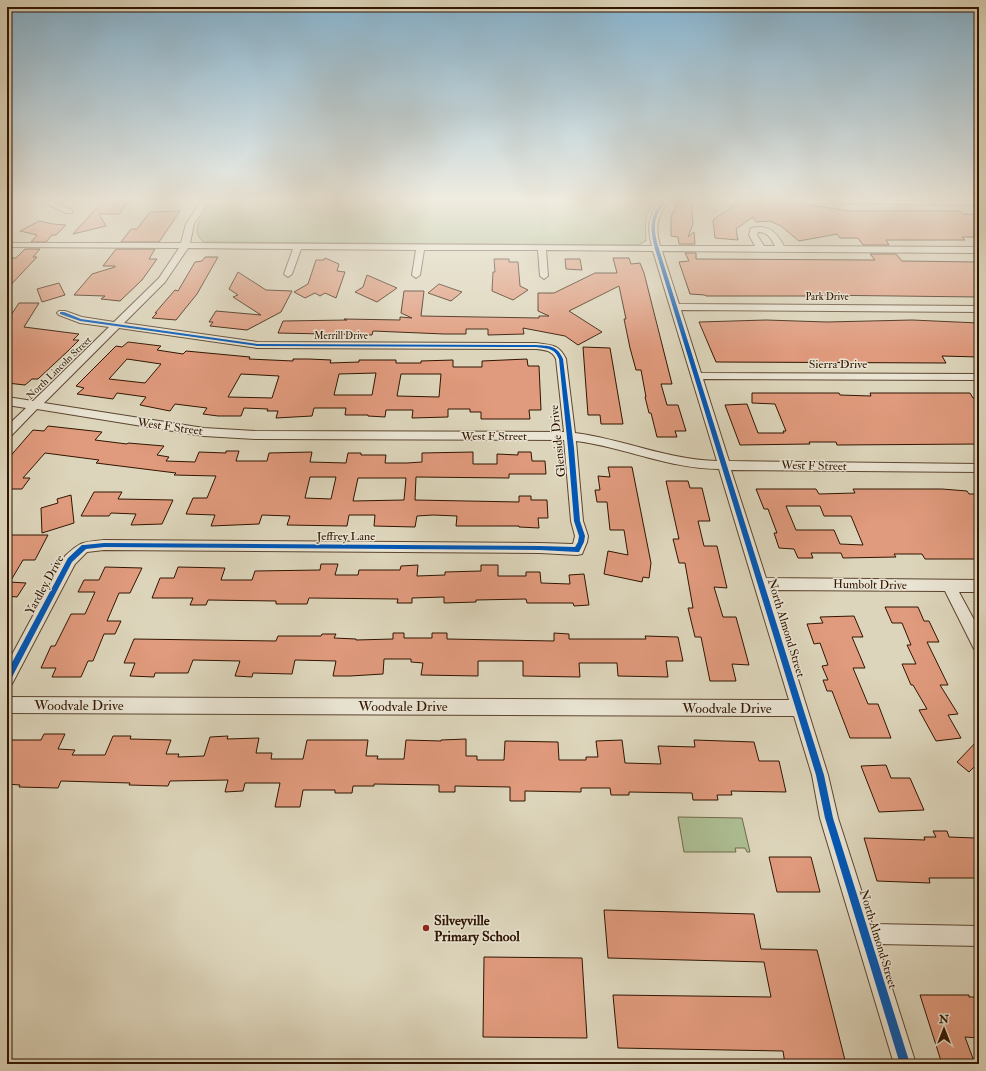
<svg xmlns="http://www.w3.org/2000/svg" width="986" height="1071" font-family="'IM FELL Double Pica',serif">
<rect width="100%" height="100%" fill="#ddd5bb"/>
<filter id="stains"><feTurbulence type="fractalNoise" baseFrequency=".005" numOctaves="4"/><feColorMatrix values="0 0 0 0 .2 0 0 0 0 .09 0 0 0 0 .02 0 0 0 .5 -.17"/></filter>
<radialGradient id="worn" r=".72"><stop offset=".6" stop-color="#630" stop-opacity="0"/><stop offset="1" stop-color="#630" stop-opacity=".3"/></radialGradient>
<path fill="#adbe93" stroke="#6f6a4a" d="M216,201H655C644,215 645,225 646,241L638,245H629L204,242C187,230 206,210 216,201Z
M678,817L742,818L750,852H747L745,848H735L736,852H684Z"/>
<path fill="#e09a7d" stroke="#311500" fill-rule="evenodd" d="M103,201H129L119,214H99L106,226L73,234Z
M678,201H691L693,224L688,237L694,232L695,244H679L678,237L671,236V217Z
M740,201H797L796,203L850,211H960L963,214L979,215V237H962L965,240H886L889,245H863L858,238H840L837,234L799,241L781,226L770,221L756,222L753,217L736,229L738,240L715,238L713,220Z
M180,211L159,242H121L131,229H137L150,212Z
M39,221L53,224L66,225L56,235H52L46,242H31L37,235L20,231Z
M25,249H40L33,257H37L7,289V258H16Z
M116,249H155L149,259H157L142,280L120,301L101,299L105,296L74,295L92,274L115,267V266H103Z
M685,253H696V259L875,260L870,254H896L902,261L979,262V297L813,295L814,296H706L705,295L690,294L679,262L689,261Z
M205,257H218L197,294L176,320L152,318L157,313H155L175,290L178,291L195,262L202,261Z
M325,258L339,264L337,271L345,272L336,298L325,293L320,296L315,293L305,298L294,292L308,284L316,260H324Z
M613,258H629L631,264L640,263L644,273L672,384H661L667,405H678L686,431H675L677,437H657L651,413H649L645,397H646L641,370H636L630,348L624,319H626L619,286L569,311L602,332L578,345L565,336L523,328L524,334L488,335V329H466V334H444L373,331L372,335L278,333L283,321L347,320L344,319L400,320V317L412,318L401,313L404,291H424L421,316L539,318V316H549L538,311V293H554L595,273H617Z
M494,259H509V262H518L520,286L528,290L513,300L492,291L493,272H495Z
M565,259H580L582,270L566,269Z
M238,272L266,290L292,291L281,312L247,330L210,326L213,322H209L216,311L261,315L233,297L238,295L229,289Z
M367,275L397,288L377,302L355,292L363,287Z
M59,283L65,295L42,302L37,289Z
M439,284L462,292L451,301L428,293Z
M19,303H39L24,327L79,334L73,340H79L69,350L38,379H32L25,385L7,383V321Z
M766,320L827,322L912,320L979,323V357L942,356L946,363L716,362L699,322Z
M128,342L161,346L157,350L183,354L186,351L250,357L249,359L293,361V359H309L331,360L330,363L359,362V360H396V363H421V361L453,360V367H482V361L527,359L528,366H539L541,410H529L530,419H481V412H470V409H448V417L412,418L413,410H386L385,417L368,416V415H345L346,408H314L312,416L276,418L278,411H267L268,409L244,408L241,416H218L203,414L207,408L175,404L170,411L140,405L146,397L117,393L113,399L77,394L84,388L76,386L116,346L122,347ZM127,359L161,364L145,383L109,379ZM376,373L372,395H334L339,374ZM241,374L279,376L272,398L228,397ZM401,374H441L439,397L397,396Z
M583,347L610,348L623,424H601L600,415H588Z
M752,393H839L840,395L871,396L870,393H970L973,398H979V444L837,445L836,442H809L810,444L740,445L725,405L747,404L758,433H784L783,431H786L775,404L752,403Z
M48,426L102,432L95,440L127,444L128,443L164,446L157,455L169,457L166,461L195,462L199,452L226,453V451H239L236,461H267L269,453L312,452L310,462L346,463L348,453H361V455H386L385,463H407L422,462V453L473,452V464H497V454L518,455V452H531L532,461H545L546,474H509V478L416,477L415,500L519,502V496H531V500H547L548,518H538L539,528L519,527V526H456L457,516L433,515L417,516L415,527L374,526L375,515H349L347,526L287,525L290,516L262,515L259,524L211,526L215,515L186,514L193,498H207L216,476L174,475L176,473L96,463L99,460L45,453L23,478H30L22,489H12L7,495V460L33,430L44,431ZM310,477H336L331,499L305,498ZM358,478H406L404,500L353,501Z
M608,467H632L651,563L649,578L643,577L642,582L604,574L608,551L628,555L624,530H610L607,502H597L595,490H600L598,476L610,477Z
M666,481H688L690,488H702L710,521H698L704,546H717L727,588L714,587L723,617H736L749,665L732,664L736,681H710L701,637H695L688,608H693L685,563H679L673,539H679Z
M756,489H816L819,494L855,493L853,489H942L967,491L969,494H979V559H925L922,554H894L896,557L843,558L841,553H811L813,558H798L794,549L779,548L774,533H777L768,509H764ZM786,506H820L824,516H851L863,545L840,544L834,530H796Z
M94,492H122L118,499L173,500L162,524L131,525L136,514L111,513L109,516H81Z
M71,495L74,523L42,533L41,508L58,503L57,499Z
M12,535H48L35,560H23L10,582L26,583L17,597L7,596V544Z
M321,564H338L335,575H358L359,570H400L401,566L418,565L417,576L445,575V572L481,571V565H498V576H526V572H540L541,583L570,584L569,575L584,574L589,605L574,606L573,603H527L526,599L476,600V602L444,603V597L412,598V603H397L398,599L309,598L307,604H276V601L208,600L206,605H190L193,598H152L160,578H174L178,567L225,568L221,580H252L255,571L320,570Z
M105,567L142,568L130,593H119L107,621H121L115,634H104L93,661H88L81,677H52L56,668H41L51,646H55L71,614H85L95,592H78L84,580H99Z
M885,607H918L924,621H929L939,642H927L948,685H940L958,714L948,715L961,738L936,741L919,710L927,709L913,685H911L902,664H916L907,645H911L902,623H892Z
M854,616L863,637H852L865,668H853L868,704H878L891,738H850L832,691H827L823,680H828L822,666L828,665L820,643L814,644L807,624L823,623L820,617Z
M393,633H404V638H432V633H447V639L554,641V633L569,634V639H646L645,636L678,637L683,661H666L668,677L618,676L617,663H579L580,677L523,676V661H478V676L421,675L423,663L411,662V659H384L383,674L350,676H333L336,661L295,660L292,674L253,673L252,677L235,676L240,661L193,660L188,673H155L154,677L130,676L135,663H124L134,639L276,641L278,636H321L322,634H336L334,638L356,639V640L393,639Z
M44,734H65L58,749L75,750L72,755H105L113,736H131L130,739L171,740L166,754H179L178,757L204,756L210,737L228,736L227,739L259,738L256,753H272L271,759H303L307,740H368L366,756H378L377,759H404L406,740L441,741V740L466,739V756H477V760H504L505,741L558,742L559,760H586V757H598L596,741L622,740L625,763L661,764L658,746L695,747L694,740L754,742L759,761H779L786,792L731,791L732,795H717L718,800H693L692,793L629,792V795H611L610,788H581V792L525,791V801H510V787L455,786V792H439V785L374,784V786H353L352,793H335V790H303L300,807H275L280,783H245L243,791L225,792L228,780L170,781L168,786L129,785L130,783L61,781L58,788L19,787L20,785L7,784V750L12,740H41Z
M979,739V762L969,772L957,762Z
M886,765L891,778H910L924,810L879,812L861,766Z
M933,831H947L949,837L975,838L979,846V878H929L930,883L877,881L864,838L925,840L924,837H936Z
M769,857H811L820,892H777Z
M604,910L754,914L761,949L817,950L846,1064H785L783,1051L618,1048L613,995L771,997L764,962L608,958Z
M484,957L582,958L587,1038L483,1037Z
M920,995H969V997H979V1038L965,1037L975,1064H942Z"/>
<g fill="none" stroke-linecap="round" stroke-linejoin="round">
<defs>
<path id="minor" d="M7,201H13L7,204Z
M40,201H52L73,211L72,213H66Z
M201,201H209L194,224L190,243L652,246C647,228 648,216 660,201H668C657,217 655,228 660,246H755L749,235L751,228C769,224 776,232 784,246L979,247V253L662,251L679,304L979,306V312L681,310L701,373L979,374V380L703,379L729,461L979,464V472L731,470L766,578L979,580V592H959L979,629V651L974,649L945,591L770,590L828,775L838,818L872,924L979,926V946L878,944L916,1064H894L820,818L812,775L794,716L7,713V697L789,700L719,469C670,469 624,447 576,441L583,521L588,536L587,542L582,554L577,555L540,553L104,550L87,552L75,564L12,684L7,686V664L65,556C82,541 82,542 104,540L540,543L573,544L575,536L571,521L564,440L255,439L204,436L37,409L11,436L7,437V426L26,408L7,405V397L33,401L109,327L80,323L59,315L57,313L59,311H65L82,317L114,322L159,278L179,248L7,247V243H181L186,224ZM758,232C768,232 771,238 775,246H764L757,235ZM188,248L293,249L284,274L288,277L292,274L301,249L416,250L412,275L416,278L420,275L424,250H538L540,276L544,279L548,276L546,250L653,251L717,461C668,460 623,439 575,433L566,359C559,344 551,345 536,343L257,342L124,323L165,282ZM119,328L257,348L536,349C545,350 552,350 556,359L564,432L255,431L204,428L44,403Z
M832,201H979V205L836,203Z"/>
</defs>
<use href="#minor" stroke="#5c452f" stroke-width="2"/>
<use href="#minor" fill="#e9e4d3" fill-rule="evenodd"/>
<defs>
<path id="cycleway" d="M662,201H666C652,219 653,229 659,249L824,775L833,818L910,1064H900L825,818L816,775L655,249C650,229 649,219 662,201Z
M60,312H64L81,319L257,344L536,345C549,346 557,345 563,359L574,448L580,521L585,536L584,542L579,552H577L540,550L104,547L86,549L72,562L10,681L7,682V672L68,558L82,545H84L104,543L540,546L575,547L578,542L579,536L574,521L568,448L559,359C554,347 547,349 536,347L257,346L80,321L60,314Z"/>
</defs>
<use href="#cycleway" stroke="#e9e4d3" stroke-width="2"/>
<use href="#cycleway" fill="#0057b8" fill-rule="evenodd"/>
</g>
<linearGradient id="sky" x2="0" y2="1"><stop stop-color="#86b6d4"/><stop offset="0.57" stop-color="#f0ece0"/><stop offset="1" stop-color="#f0ece0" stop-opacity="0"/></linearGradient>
<rect width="986" height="351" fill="url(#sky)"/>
<circle fill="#8f2418" stroke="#e9e4d3" stroke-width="1.5" cx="426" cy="928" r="4"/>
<g text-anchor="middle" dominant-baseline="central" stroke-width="3" stroke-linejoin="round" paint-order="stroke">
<g font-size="10" fill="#311500" stroke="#e9e4d3">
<text x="827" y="297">Park Drive</text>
<text x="341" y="336">Merrill Drive</text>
<text transform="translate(59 368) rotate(-44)">North Lincoln Street</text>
</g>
<g font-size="12" fill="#311500" stroke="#e9e4d3">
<text x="838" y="364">Sierra Drive</text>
<text transform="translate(170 427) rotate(8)">West F Street</text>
<text x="494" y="436">West F Street</text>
<text transform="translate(558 441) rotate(-96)">Glenside Drive</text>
<text transform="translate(814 466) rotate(1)">West F Street</text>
<text x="346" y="536">Jeffrey Lane</text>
<text transform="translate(45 585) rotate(-61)">Yardley Drive</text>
<text transform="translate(870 585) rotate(1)">Humbolt Drive</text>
<text transform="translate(786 628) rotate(73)">North Almond Street</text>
<text transform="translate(878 939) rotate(73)">North Almond Street</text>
</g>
<g font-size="14" fill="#311500" stroke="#e9e4d3">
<text x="79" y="705">Woodvale Drive</text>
<text x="403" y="706">Woodvale Drive</text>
<text x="727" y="708">Woodvale Drive</text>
</g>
<g font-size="14" font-weight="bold" fill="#311500" stroke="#e9e4d3" text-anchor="start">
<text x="434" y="920">Silveyville<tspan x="434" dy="16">Primary School</tspan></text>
</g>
</g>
<rect width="986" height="1071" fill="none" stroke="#ddd5bb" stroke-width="24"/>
<rect x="8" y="8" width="970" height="1055" fill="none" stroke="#311500" stroke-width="2"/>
<rect x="12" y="12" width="962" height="1047" fill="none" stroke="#311500"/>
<g transform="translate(944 1029)" stroke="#e9e4d3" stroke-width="3" paint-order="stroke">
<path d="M0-3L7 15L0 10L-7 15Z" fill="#311500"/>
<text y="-6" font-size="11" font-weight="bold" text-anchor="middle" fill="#311500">N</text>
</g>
<rect width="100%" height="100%" filter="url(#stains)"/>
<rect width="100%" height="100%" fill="url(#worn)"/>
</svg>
